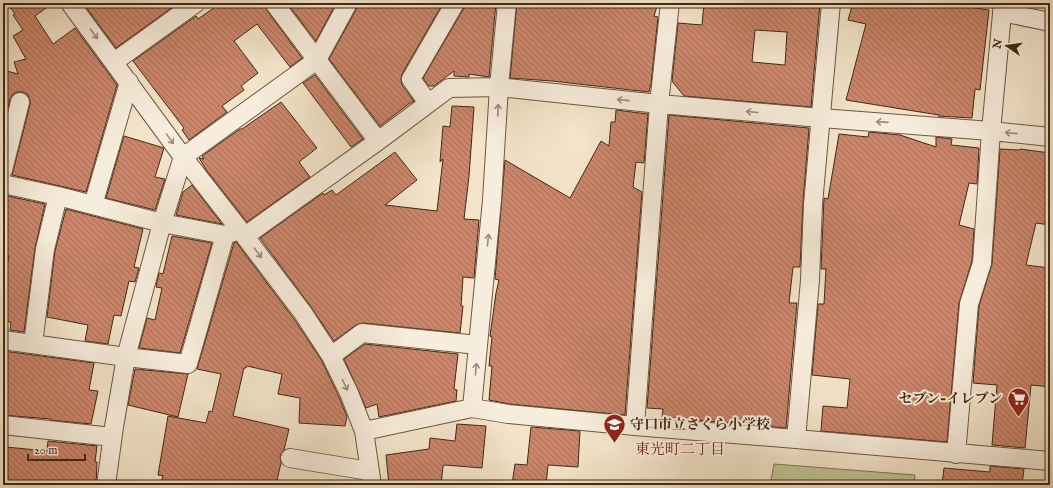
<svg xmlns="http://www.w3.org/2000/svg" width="1053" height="488" font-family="'IM FELL English','Noto Serif JP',serif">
<defs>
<pattern id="building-back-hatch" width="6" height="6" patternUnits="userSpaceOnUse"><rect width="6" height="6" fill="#cd856a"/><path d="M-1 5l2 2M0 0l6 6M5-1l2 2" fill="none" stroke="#a86d56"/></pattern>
</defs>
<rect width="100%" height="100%" fill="#f3e4c9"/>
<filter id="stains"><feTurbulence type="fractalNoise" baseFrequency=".005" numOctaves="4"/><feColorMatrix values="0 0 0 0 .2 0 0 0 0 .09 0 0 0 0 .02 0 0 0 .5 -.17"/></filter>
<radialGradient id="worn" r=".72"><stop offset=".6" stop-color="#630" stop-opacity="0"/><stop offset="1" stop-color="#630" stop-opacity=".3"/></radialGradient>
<path fill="#bfc393" stroke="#807654" d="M774,464L915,475L914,485H770Z"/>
<path fill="url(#building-back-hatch)" stroke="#412815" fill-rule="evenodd" d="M7,3H53L35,16L53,44L75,28L117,85L86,192L12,175L30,105V100L28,95L23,92H17L13,94L10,99L6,116L3,115V70L18,74L14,62L26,59L13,36L23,30L13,15L15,14Z
M83,3H178L116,48Z
M221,3H264L266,9L302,58L290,67L257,24L234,41L258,73L241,86L244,90L222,106L227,112L189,140L182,130L184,128L133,61L196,16L198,19Z
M287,3H336L316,41Z
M358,3H443L402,74L401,79L402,85L414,101L411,103H410L380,126L329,59L357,8Z
M465,3H496L489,77L469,74V77L454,76V71L434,86H429L423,78L464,8Z
M517,3H658L654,16L658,17L651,84L649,92L552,81L510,78Z
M704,3H820L811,107L684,96L672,81L678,23L702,25ZM755,30L787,32L785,65L752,62Z
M853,3H970L969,7L989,10L980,90L975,89L972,118L938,116L939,115L846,100L866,24L848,20Z
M315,75L363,139L351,147L303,83Z
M281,102L317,148L299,162L310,177L247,222L207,171L199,158L204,159L202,156L240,129H242Z
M452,106L474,107L469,176L464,219L479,220L474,278L463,277L461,306H463L460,333L363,323L356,325L334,341L311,307L260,238L323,193L324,195L332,190L336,195L395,152L417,180L385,205L437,211L443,159L440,162L443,126L450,127Z
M616,110L648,114L644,163L636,162L633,187L642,192L625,415L509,404L489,400L492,366H489L492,337L490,336L496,293L499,280L495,279L505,160L570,198L601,141L609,146L611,122H615Z
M669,115L809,128L803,203L800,267H793L789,303H797L786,428L662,417L663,409L647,408Z
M869,132L900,135L936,147V137L952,139L951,145L979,148L977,184L969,183L959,225L974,229L972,261L959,303L947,442L821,431L823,406L847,408L850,379L812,375L818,304H824L826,269H821L824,198L828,199L839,134L868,137Z
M124,136L164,148L155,177L165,179L155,210L106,198Z
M1000,149L1019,150L1020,149L1050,153V225L1036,223L1026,265L1050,268V387L1031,385L1025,448L992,445L997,385L973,383L979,306L992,264Z
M192,185L222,224L176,215L183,192Z
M3,195L45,204L35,248L24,332L10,330L11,322L3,321V289L9,256L3,255Z
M66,209L143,229L134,267L139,268L135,282L129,281L121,316L114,315L108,344L85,341L88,325L47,317L55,251Z
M172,236L212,243L180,353L139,348L147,318L155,320L162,288L156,287L159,273L163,274Z
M236,242L294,319L322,361L339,397L347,417L345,426L299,423L300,398L278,394L282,374L247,366L246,368H244L233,416L289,429L284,450L280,456L281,463L276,485H160L163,476L158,475L168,416L206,423L209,411L212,412L221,374L197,369L234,243Z
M365,344L458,354L454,389L457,390L456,401L379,417L377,404L366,408L344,359Z
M3,351L94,363L89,390L98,391L91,424L50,420L51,419L3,415Z
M135,369L188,374L178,417L128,405Z
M457,424L486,426L482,468L445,465L443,466L441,485H389L386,455L429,449L430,438L455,441Z
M531,427L580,431L578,467L548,465L546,485H512L515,464L527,465Z
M48,441L97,446L95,462H97L96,485H3L6,447L47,451Z
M990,466L1024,469L1022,485H942L944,468L990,472Z"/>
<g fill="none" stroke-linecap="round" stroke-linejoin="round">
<defs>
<path id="street" d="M70,3L183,157L240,230L303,313L331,356L349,393L364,431L372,485
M274,3L378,141
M1002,12L1050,22
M114,62L196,3
M428,103L411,79L455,3
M3,170L20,102
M3,184L58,196L162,223L225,235L236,231
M93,205L129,82
M245,236L378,141L449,88L499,87L659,104L821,118L991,131L1050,137
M3,340L126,357L188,364L225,235
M33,344L45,249L58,196
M331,356L362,333L478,345
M472,408L492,200L499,87L507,3
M3,425L112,437
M635,426L659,104L670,3
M364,431L472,408L508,414L635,426L796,439L1050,461
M796,439L810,280L813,204L831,3
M956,454L969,304L982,263L991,131L1003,3
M290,458L369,471
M106,485L114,427L126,357L162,223L183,157L317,60L348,3"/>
</defs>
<use href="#street" stroke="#6e5742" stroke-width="20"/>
<use href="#street" stroke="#f7eddc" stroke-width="18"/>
</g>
<defs><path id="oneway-shaft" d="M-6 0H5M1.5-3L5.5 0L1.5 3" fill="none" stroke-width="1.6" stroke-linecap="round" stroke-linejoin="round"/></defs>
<g stroke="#9c8a78">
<use href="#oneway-shaft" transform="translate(94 34) rotate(53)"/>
<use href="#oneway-shaft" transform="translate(623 100) rotate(-174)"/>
<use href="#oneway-shaft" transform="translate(498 110) rotate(-87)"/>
<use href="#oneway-shaft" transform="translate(752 112) rotate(-175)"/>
<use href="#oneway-shaft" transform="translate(882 122) rotate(-176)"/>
<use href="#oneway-shaft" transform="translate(1011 133) rotate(-174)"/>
<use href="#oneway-shaft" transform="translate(170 139) rotate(54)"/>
<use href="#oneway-shaft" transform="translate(488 240) rotate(-85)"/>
<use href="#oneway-shaft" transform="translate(258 253) rotate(53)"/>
<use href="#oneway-shaft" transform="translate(476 369) rotate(-84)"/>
<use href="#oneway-shaft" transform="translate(345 385) rotate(64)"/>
</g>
<defs>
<symbol id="supermarket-pin" viewBox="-11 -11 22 30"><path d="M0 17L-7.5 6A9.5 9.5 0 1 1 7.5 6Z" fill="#8f2418" stroke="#f7eddc"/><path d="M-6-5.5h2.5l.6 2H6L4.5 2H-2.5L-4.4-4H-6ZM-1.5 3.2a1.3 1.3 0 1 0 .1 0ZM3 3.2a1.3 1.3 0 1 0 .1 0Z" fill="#fff"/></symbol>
<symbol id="school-pin" viewBox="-11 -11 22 30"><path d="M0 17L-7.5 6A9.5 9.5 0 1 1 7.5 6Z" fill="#8f2418" stroke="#f7eddc"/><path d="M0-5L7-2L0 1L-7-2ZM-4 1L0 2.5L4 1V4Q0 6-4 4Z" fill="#fff"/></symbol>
</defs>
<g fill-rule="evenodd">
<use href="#supermarket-pin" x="1006" y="386" width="25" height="34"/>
<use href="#school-pin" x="602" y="412" width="25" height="34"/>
</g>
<g text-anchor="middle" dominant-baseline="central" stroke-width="4" stroke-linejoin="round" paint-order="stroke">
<g font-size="14" font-weight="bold" fill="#412815" stroke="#f7eddc" text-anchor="end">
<text x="1002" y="399">セブン-イレブン</text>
<text x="630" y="425" text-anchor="start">守口市立さくら小学校</text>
</g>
<g font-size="15" fill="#7a1f14" stroke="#f7eddc">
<text x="680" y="449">東光町二丁目</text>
</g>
</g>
<rect width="1053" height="488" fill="none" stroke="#f3e4c9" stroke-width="16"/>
<rect x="4" y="4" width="1045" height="480" fill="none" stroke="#412815" stroke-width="2"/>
<rect x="8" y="8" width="1037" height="472" fill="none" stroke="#412815"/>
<g transform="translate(1007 46) rotate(283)" stroke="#f7eddc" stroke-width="3" paint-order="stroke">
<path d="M0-3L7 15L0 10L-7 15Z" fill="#412815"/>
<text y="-6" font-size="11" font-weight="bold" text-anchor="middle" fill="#412815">N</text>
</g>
<path d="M28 454v6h57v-6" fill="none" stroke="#412815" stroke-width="2"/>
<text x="34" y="454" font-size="12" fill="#412815" stroke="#f7eddc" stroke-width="3" paint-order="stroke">20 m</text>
<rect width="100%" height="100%" filter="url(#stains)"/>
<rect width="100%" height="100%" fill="url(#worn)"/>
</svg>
